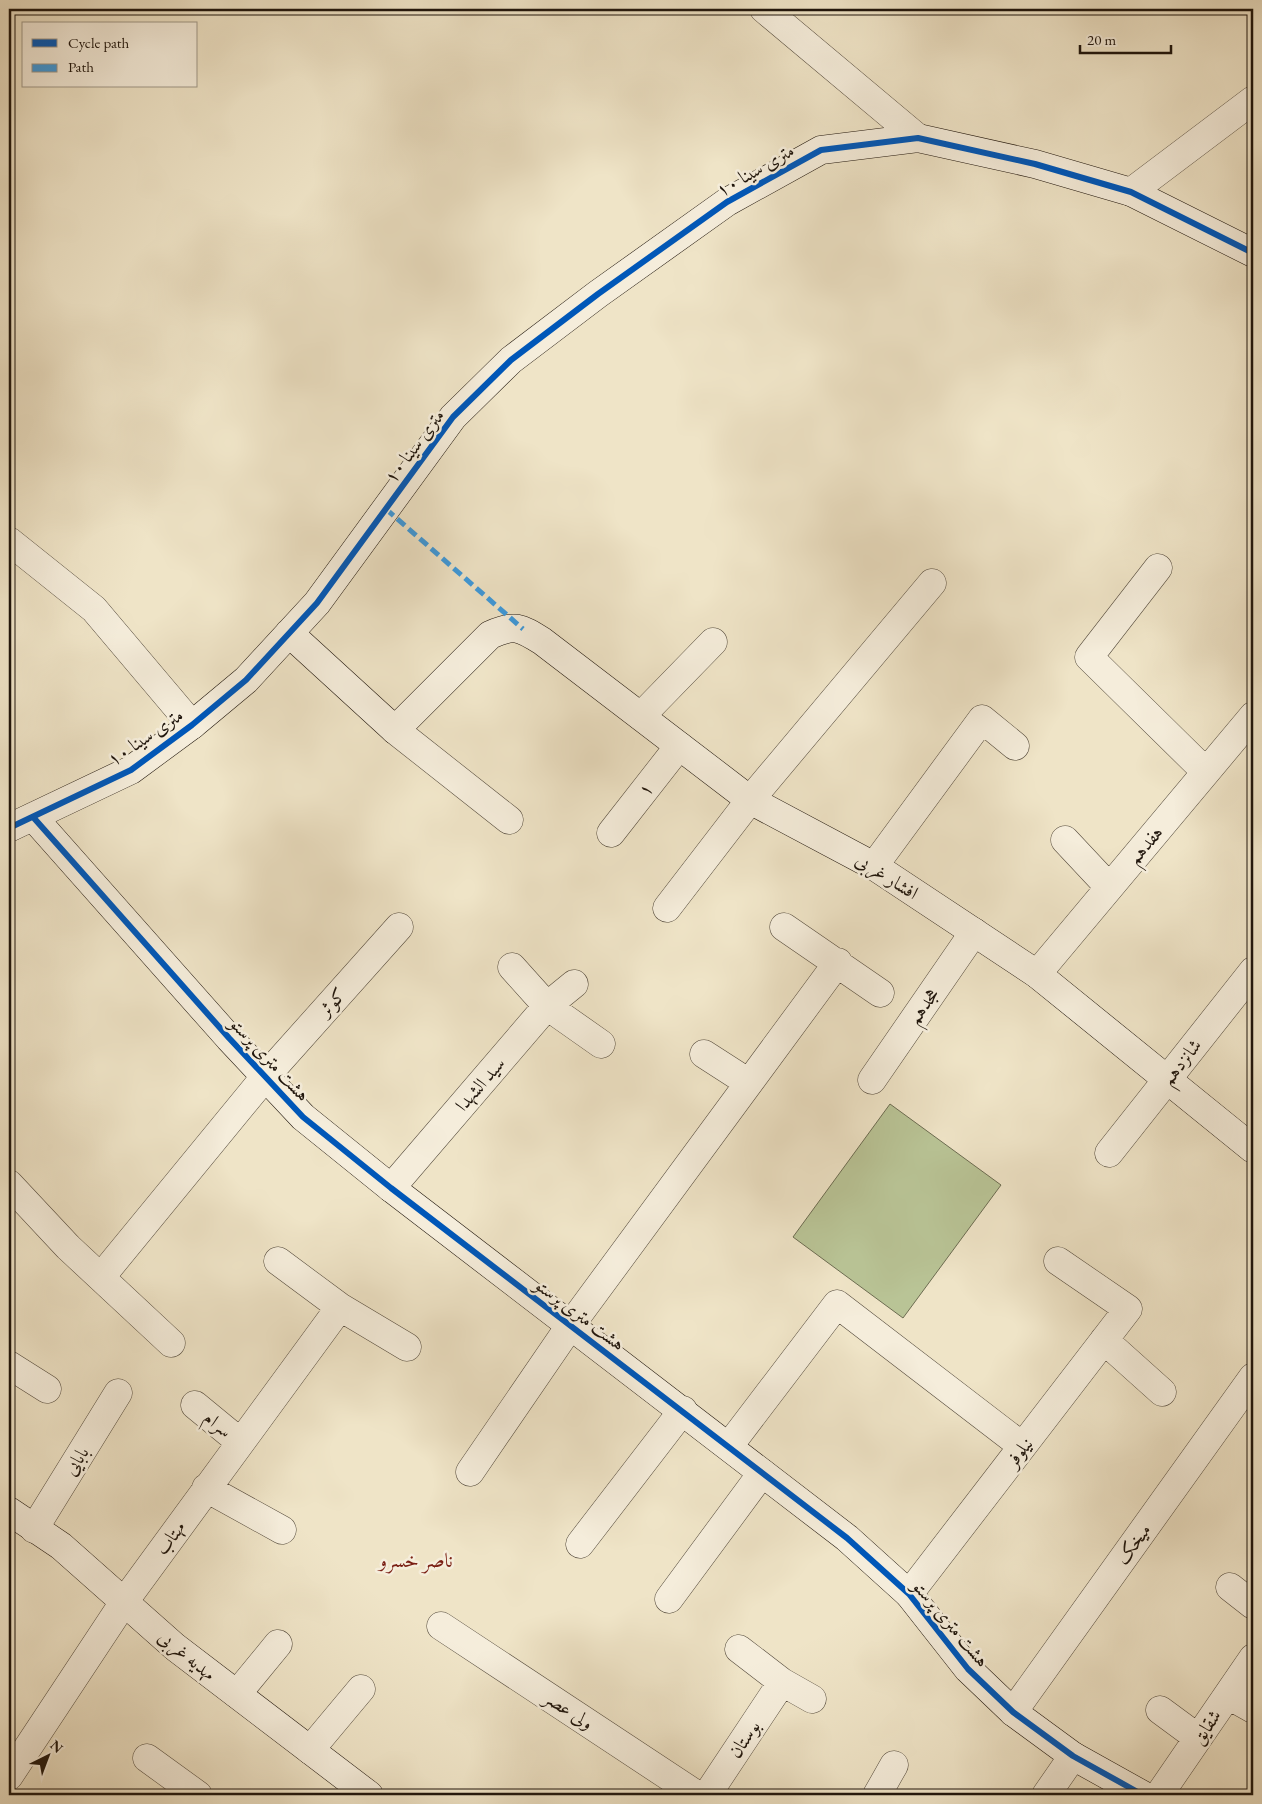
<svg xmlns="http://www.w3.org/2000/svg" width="1262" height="1804" font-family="'EB Garamond',Amiri,serif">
<rect width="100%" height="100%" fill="#efe4c7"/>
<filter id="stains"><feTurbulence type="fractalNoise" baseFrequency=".004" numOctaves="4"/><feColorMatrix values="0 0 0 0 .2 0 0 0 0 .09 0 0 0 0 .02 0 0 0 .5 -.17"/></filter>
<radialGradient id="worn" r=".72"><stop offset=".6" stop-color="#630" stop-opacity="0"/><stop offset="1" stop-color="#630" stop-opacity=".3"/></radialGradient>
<path fill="#b9c496" stroke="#6c6c51" d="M890,1104L1001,1185L903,1318L793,1237Z"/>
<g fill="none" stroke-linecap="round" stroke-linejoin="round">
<defs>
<path id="street" d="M764,9L918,138
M1131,192L1253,100
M9,541L94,609L192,725
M1158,568L1089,657L1206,772
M641,716L713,642
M395,730L509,820
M611,833L679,746
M1065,840L1109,887
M874,866L982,719L1015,746
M667,908L750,800L932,583
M784,927L880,993
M512,967L547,1006L601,1044
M1037,974L1253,716
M704,1054L749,1083
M872,1080L974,932
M1109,1153L1253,971
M9,1184L68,1247L171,1343
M391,1188L547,1006L574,984
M278,1261L340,1307L407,1347
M101,1277L265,1077L399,927
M1104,1340L1162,1392
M9,1365L47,1389
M195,1405L240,1442
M729,1446L837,1304L1022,1446
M470,1472L570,1326L838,962
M206,1488L282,1530
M34,1529L118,1393
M580,1544L683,1410
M1230,1587L1253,1605
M909,1594L1128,1309L1058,1261
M669,1599L762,1473
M441,1626L697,1795
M739,1649L782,1682L812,1699
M237,1694L278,1644
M1228,1695L1253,1709
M1160,1710L1198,1738
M1013,1712L1253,1377
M310,1750L361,1689
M147,1758L198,1795
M9,1776L124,1602L340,1307
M707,1795L782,1682
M877,1795L894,1765
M1046,1795L1073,1756
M1159,1795L1253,1658"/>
<path id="secondary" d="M289,633L395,730L490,635C514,624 520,627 542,641L750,800L874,866L1037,974L1253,1149
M33,817L229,1038L303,1117L391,1188L847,1538L909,1594L968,1669L1013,1712L1073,1756L1143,1795
M9,828L131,770L192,725L246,680L317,603L453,417L511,360L598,294L727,202L821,150L918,138L1035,164L1131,192L1253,253
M9,1511L61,1546L175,1647L369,1795"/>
</defs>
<use href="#street" stroke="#53493b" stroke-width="29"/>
<use href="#secondary" stroke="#1f150c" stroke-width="29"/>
<use href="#street" stroke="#f5eddb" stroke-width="28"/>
<use href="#secondary" stroke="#f5eddb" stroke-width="28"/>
<path stroke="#3c9ade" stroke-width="5" stroke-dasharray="10 5" stroke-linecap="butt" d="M386,509L523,629"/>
<defs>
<path id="cycleway" d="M33,817L229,1038L303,1117L391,1188L847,1538L909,1594L968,1669L1013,1712L1073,1756L1143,1795
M9,828L131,770L192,725L246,680L317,603L453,417L511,360L598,294L727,202L821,150L918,138L1035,164L1131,192L1253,253"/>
</defs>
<use href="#cycleway" stroke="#f5eddb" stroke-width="9"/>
<use href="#cycleway" stroke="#0057b8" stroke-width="6"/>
</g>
<g text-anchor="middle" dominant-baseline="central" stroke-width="5" stroke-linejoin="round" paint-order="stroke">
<g font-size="19" fill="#1f150c" stroke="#f5eddb">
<text transform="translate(755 170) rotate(-30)">۱۰ متری سینا</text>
<text transform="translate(414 446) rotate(-53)">۱۰ متری سینا</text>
<text transform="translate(145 737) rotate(-34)">۱۰ متری سینا</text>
<text transform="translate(645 789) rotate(-52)">۱</text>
<text transform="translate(1145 845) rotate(-50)">هفدهم</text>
<text transform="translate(887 876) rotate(32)">افشار غربی</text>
<text transform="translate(332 1002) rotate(-48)">کوثر</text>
<text transform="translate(923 1006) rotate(-55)">هجدهم</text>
<text transform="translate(270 1059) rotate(47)">هشت متری پرستو</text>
<text transform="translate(1181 1062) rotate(-52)">شانزدهم</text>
<text transform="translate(480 1084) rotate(-49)">سید الشهدا</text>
<text transform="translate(580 1314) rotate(37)">هشت متری پرستو</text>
<text transform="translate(218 1424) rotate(39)">سرام</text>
<text transform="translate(1019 1452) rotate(-52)">نیلوفر</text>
<text transform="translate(76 1461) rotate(-58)">بابایی</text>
<text transform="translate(170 1538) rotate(-54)">مهتاب</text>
<text transform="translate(1133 1544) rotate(-54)">میخک</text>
<text transform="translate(951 1623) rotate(50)">هشت متری پرستو</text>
<text transform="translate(187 1655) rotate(39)">مهدیه غربی</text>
<text transform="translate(569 1710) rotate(33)">ولی عصر</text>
<text transform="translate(1206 1727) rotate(-56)">شقایق</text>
<text transform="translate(744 1739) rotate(-56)">بوستان</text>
</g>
<g font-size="20" fill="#7a1f14" stroke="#f5eddb">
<text x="416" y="1560">ناصر خسرو</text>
</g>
</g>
<rect width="1262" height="1804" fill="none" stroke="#efe4c7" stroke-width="30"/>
<rect x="10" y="10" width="1242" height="1784" fill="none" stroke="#1f150c" stroke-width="2.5"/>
<rect x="15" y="15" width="1232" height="1774" fill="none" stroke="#1f150c"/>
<rect x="22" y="22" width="175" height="65" fill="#f5eddb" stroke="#9f9788"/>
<rect x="32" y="39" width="25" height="8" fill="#0057b8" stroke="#9f9788"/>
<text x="68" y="48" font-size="15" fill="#1f150c">Cycle path</text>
<rect x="32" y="64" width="25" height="8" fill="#3c9ade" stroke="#9f9788"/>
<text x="68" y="72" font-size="15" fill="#1f150c">Path</text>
<g transform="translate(48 1756) rotate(42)" stroke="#f5eddb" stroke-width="4" paint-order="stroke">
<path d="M0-4L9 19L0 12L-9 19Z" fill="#1f150c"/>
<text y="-8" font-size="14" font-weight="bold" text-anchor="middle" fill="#1f150c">N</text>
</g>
<path d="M1080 45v8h91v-8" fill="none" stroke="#1f150c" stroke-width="2.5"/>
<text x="1087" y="45" font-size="15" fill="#1f150c" stroke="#f5eddb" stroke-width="4" paint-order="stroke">20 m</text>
<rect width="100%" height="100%" filter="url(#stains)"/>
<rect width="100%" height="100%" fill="url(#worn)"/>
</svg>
